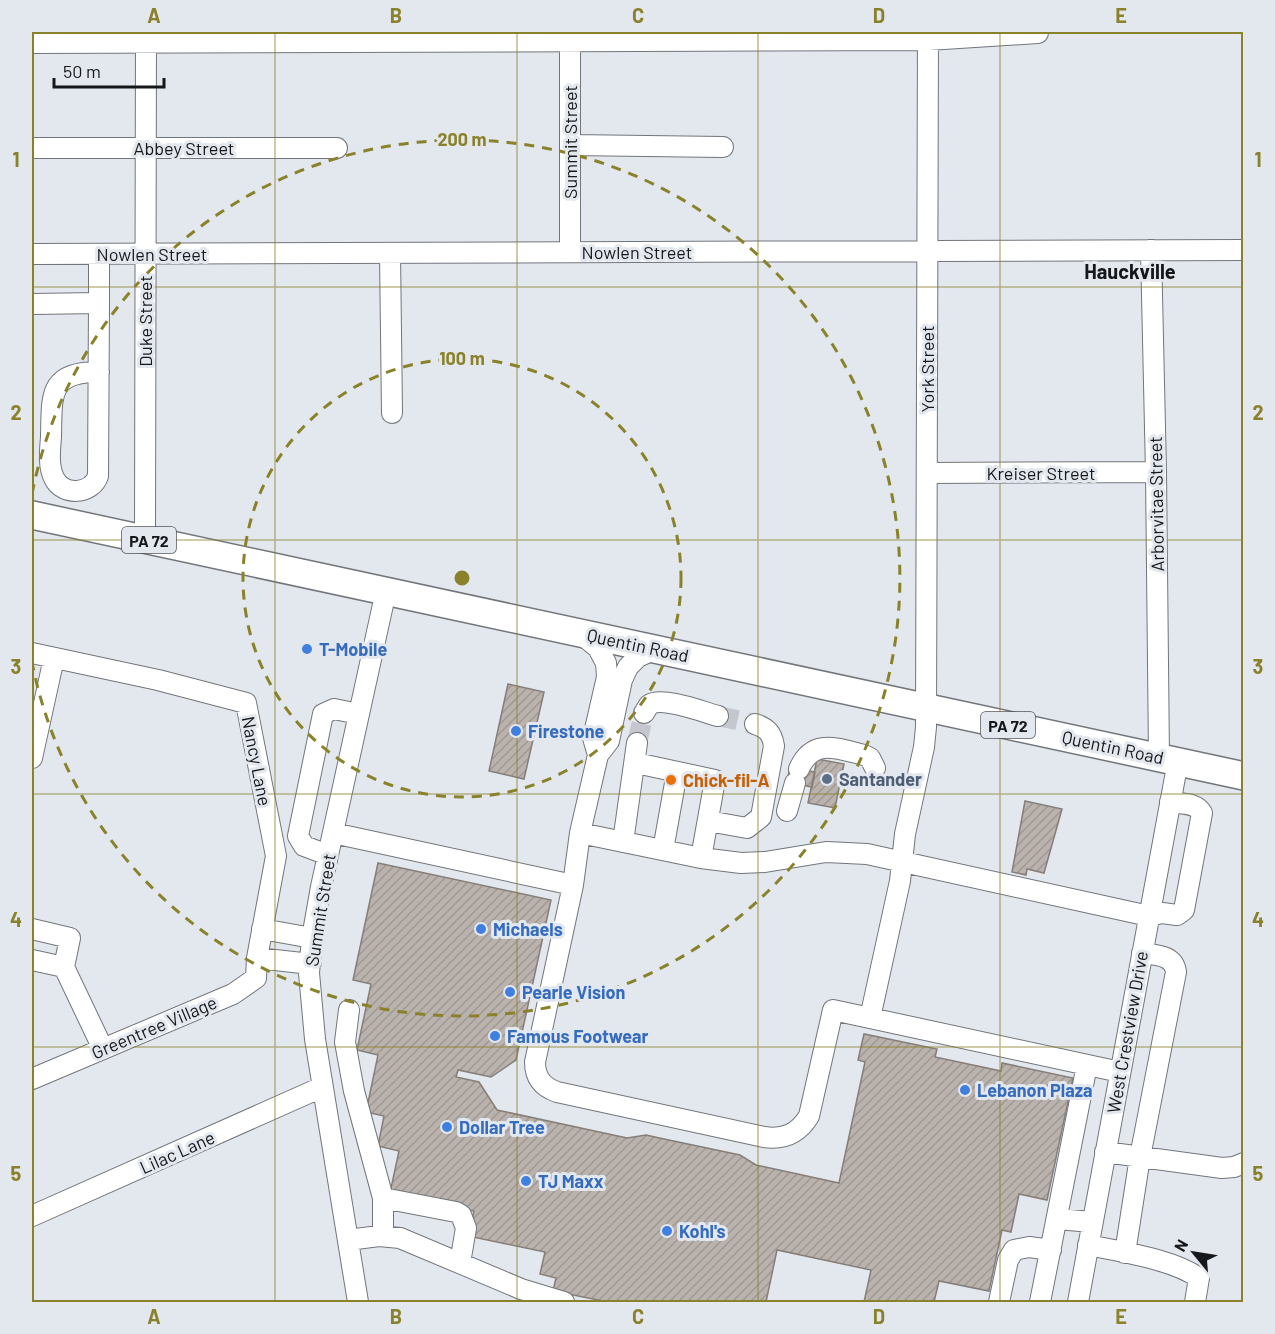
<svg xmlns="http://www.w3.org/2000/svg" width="1275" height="1334" font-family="Barlow,sans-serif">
<defs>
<pattern id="building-hatch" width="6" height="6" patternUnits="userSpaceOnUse" patternTransform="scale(1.5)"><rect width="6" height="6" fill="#bab2ad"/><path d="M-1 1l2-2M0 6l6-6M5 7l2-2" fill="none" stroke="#9f9894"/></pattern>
</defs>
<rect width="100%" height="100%" fill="#e3e7ee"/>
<path fill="url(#building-hatch)" stroke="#857e79" stroke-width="1.5" d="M508,684L544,692L524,779L489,771Z
M817,759L844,764L835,808L808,803Z
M790,767L815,772L812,787L787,782Z
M1025,801L1062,809L1044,873L1027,869L1026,875L1012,872Z
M378,863L551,900L516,1060L491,1077L458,1070L456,1077L479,1082L497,1110L627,1138L646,1135L664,1139L740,1155L756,1165L839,1183L865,1062L858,1060L864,1034L937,1049L935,1057L1001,1071L1002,1063L1073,1078L1047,1200L1019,1194L1011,1232L1002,1230L989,1291L939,1281L934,1302H864L871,1270L777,1250L766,1302H608L553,1291L556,1278L540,1274L545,1252L468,1236L474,1211L390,1193L399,1151L378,1146L384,1116L366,1112L378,1055L357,1050L371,984L353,980Z"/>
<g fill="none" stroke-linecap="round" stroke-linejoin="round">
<path stroke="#c4c8ce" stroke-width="20" stroke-dasharray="20 10" stroke-linecap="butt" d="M718,716L755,724
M637,743L644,713"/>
<defs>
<path id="minor" d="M32,43L928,40L1038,33
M570,145L723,147
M32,148H337
M1151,250L1156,472L1159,757
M570,252V32
M390,253L392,413
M32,254L1244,250
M32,304L99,303V254
M99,372C48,372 52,395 51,437C50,450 48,466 54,478C63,497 92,494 98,476L99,303
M927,473L1156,472
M145,539L146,32
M582,635L598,648L606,663L607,677L593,738L598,755
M655,649L638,657L628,667L622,680L609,741L598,755L580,833L573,885L535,1062C535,1078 543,1087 557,1092L764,1137C784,1140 798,1134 809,1116L833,1010L1120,1072
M32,653L158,680L246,703L276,856L257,958L256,978L233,994L32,1079
M644,713C645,712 648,706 649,705C662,696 703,712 718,716
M32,758L54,658
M636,763L715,780L701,858
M799,769C813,737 838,749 864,755L870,758L875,768
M787,811L795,783
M708,821L747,828L761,817L774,746C772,733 767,728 755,724
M333,833L573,885
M580,833L701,858L741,863L765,862L826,852L867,854L1149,916L1162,913L1177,915L1184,910L1202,813C1196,802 1181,804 1170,802
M623,842L637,743
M663,850L677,772
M328,855L304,846L298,836L323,714L334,709L359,714
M32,929L70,938L64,967L103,1049
M262,929L312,938
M257,958L302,963L311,962
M32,960L64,967
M349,1010L345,1042L354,1091L383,1198V1236
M870,1018L900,881L905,834L924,747L926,727L928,32
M1105,1152L1222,1168L1234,1167L1244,1163
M383,1198L456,1212L461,1215L466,1228L460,1263
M32,1216L322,1087
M1057,1219L1092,1222
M348,1240L379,1236L400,1238L521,1289L564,1302
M1088,1245C1121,1252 1173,1259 1199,1278L1195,1302
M1125,1253L1140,1157L1176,972C1174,955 1156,955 1142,953
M358,1302L315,1039L309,973L312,938L321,887L386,591
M999,1302L1008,1260L1014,1250L1029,1247L1051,1250
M1040,1302L1087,1065
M1078,1302L1178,761"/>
<path id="highway" d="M32,515L1244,776"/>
</defs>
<use href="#minor" stroke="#72767c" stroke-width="22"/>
<use href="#highway" stroke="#72767c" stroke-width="30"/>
<use href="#minor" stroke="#fff" stroke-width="20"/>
<use href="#highway" stroke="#fff" stroke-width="27"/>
</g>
<path fill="none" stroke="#8a822a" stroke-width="1.5" stroke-opacity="0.55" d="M275,32V1302M517,32V1302M758,32V1302M1000,32V1302M32,287H1244M32,540H1244M32,794H1244M32,1047H1244"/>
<g fill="none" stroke="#8a822a" stroke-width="3" stroke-dasharray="10 8">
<circle cx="462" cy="578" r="219"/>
<path d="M32 494A438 438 0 1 1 32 662"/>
</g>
<g fill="#3f7fe0" stroke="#e3e7ee" stroke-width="2">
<circle cx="307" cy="649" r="6"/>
<circle cx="516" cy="731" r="6"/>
<circle cx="481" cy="929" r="6"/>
<circle cx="510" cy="992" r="6"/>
<circle cx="495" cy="1036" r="6"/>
<circle cx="965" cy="1090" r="6"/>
<circle cx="447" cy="1127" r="6"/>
<circle cx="526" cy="1181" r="6"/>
<circle cx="667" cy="1231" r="6"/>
</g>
<circle fill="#5c6f8a" stroke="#e3e7ee" stroke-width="2" cx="827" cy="779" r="6"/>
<circle fill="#e8710a" stroke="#e3e7ee" stroke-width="2" cx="671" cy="780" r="6"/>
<g text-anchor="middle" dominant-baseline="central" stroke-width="6" stroke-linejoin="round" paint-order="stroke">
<g fill="#e3e7ee" stroke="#54555a" stroke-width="1.5">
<rect x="122" y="527" width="54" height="26" rx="4.5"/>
<rect x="981" y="712" width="54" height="26" rx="4.5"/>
</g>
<g font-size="16" font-weight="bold" fill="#16171a">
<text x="149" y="540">PA 72</text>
<text x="1008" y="725">PA 72</text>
</g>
<g font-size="18" fill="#16171a" stroke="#e3e7ee">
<text transform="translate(570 142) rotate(-90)">Summit Street</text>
<text x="184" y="148">Abbey Street</text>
<text x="637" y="252">Nowlen Street</text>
<text x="152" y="254">Nowlen Street</text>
<text transform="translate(145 321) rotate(-90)">Duke Street</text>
<text transform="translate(927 369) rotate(-90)">York Street</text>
<text x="1041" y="473">Kreiser Street</text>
<text transform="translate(1156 504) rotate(-91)">Arborvitae Street</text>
<text transform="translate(638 645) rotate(12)">Quentin Road</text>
<text transform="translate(1113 747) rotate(12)">Quentin Road</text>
<text transform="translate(257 761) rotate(79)">Nancy Lane</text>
<text transform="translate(320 910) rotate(-81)">Summit Street</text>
<text transform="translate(154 1027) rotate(-23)">Greentree Village</text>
<text transform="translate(1127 1032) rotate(-80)">West Crestview Drive</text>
<text transform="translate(177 1152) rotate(-24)">Lilac Lane</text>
</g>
<g font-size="18" font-weight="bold" fill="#366cbe" stroke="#e3e7ee" text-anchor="start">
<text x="319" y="649">T-Mobile</text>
<text x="528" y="731">Firestone</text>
<text x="493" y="929">Michaels</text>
<text x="522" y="992">Pearle Vision</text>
<text x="507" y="1036">Famous Footwear</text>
<text x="977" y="1090">Lebanon Plaza</text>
<text x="459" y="1127">Dollar Tree</text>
<text x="538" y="1181">TJ Maxx</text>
<text x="679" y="1231">Kohl's</text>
</g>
<g font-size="18" font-weight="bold" fill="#4e5e75" stroke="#e3e7ee" text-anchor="start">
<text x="839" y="779">Santander</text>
</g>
<g font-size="18" font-weight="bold" fill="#c56008" stroke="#e3e7ee" text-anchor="start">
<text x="683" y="780">Chick-fil-A</text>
</g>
<g font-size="20" font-weight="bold" fill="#16171a" stroke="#e3e7ee">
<text x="1130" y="271">Hauckville</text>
</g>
</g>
<circle cx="462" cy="578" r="9" fill="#8a822a" stroke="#e3e7ee" stroke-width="3"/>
<g font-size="18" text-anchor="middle" font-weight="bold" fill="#8a822a" stroke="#e3e7ee" stroke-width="6" stroke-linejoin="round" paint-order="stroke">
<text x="462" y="146">200 m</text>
<text x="462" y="365">100 m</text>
</g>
<rect width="1275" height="1334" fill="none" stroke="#e3e7ee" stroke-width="66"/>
<g transform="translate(1194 1253) rotate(300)" stroke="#e3e7ee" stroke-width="4.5" paint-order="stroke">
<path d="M0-4.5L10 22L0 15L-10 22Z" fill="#16171a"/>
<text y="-9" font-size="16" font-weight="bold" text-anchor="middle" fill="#16171a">N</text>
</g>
<path d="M54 78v9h110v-9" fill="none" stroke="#16171a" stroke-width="3"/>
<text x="63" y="78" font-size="18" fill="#16171a" stroke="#e3e7ee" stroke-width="4.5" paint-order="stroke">50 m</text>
<rect x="33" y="33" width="1209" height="1268" fill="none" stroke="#8a822a" stroke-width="2"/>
<g font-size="20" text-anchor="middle" font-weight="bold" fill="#8a822a">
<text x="154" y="23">A</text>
<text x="396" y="23">B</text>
<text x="638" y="23">C</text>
<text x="879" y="23">D</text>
<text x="1121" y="23">E</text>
<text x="16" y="167">1</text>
<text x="1258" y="167">1</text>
<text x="16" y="420">2</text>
<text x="1258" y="420">2</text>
<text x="16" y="674">3</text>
<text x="1258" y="674">3</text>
<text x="16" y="927">4</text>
<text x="1258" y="927">4</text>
<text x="16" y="1181">5</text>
<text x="1258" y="1181">5</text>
<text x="154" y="1324">A</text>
<text x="396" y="1324">B</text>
<text x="638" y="1324">C</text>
<text x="879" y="1324">D</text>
<text x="1121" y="1324">E</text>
</g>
</svg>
